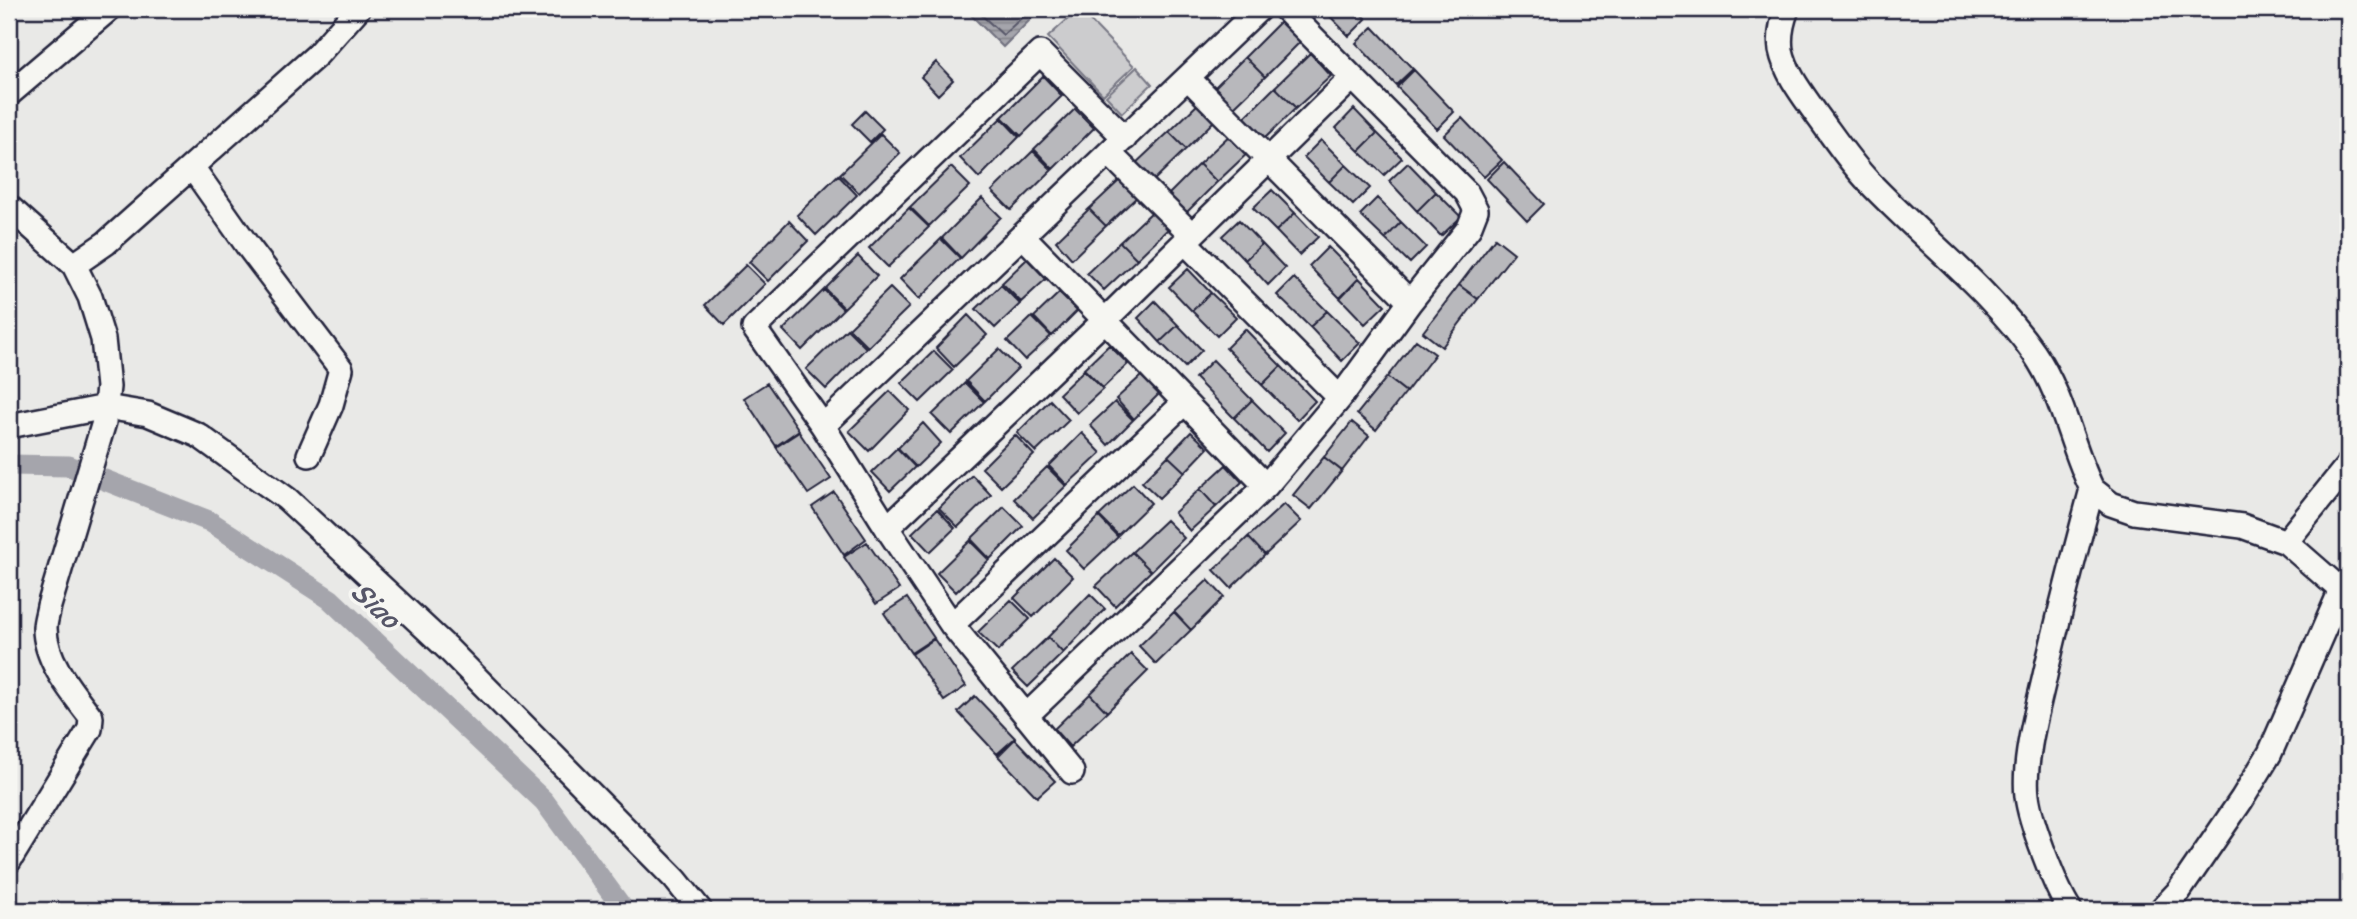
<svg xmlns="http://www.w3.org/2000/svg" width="2357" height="919" font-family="Sriracha,sans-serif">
<defs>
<pattern id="water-rules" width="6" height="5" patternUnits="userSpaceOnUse" patternTransform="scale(1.75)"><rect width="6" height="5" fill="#a5a5ac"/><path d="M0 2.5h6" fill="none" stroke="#86868d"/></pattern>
</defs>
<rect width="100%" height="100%" fill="#e9e9e7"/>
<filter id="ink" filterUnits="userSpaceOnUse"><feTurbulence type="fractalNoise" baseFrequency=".0143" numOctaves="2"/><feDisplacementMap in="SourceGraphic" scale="14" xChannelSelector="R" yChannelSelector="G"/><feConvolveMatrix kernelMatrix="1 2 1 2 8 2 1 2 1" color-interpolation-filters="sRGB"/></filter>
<g filter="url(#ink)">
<path fill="#ccccce" stroke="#777784" stroke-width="2" d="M1079,9L1134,66L1103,95L1048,37Z
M1137,67L1152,84L1122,113L1106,96Z"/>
<path fill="url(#water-rules)" stroke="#71717f" stroke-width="2" d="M965,9H1041L1003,47Z"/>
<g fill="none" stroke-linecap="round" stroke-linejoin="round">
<path stroke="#565668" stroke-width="2" d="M975,9L1003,35L1031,9"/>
<path stroke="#a5a5ac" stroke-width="21" d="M9,465L69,466L209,521L330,599L544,801L624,910"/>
</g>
<path fill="#b8b8bc" stroke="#22223b" stroke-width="2" d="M1323,9H1356L1366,19L1349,36Z
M1280,22L1301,41L1265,77L1245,57Z
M1373,27L1413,69L1396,85L1356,43Z
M1310,53L1331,76L1296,108L1275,87Z
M1245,57L1265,77L1232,109L1213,89Z
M936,62L953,80L938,95L921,77Z
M1414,70L1454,112L1437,129L1397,87Z
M1043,76L1062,96L1021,136L1002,117Z
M1275,87L1296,108L1263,140L1242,120Z
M1202,100L1218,117L1186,149L1169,132Z
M1075,109L1094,128L1053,169L1034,149Z
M1354,109L1377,133L1359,151L1336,128Z
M865,111L883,129L870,142L852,124Z
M1001,118L1019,137L979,178L960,158Z
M1462,118L1502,160L1484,177L1444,135Z
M1169,132L1186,149L1151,183L1134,165Z
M1233,132L1250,151L1217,182L1199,164Z
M1377,133L1402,158L1384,175L1359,151Z
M881,134L900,153L859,193L840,174Z
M1321,140L1346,165L1329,182L1304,157Z
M1033,151L1052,170L1011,210L992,191Z
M1504,162L1544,204L1527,221L1487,179Z
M1408,163L1436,192L1417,211L1389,181Z
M1199,164L1217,182L1183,216L1166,197Z
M1346,165L1370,188L1353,205L1329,182Z
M951,167L970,186L929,226L910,207Z
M838,175L857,195L816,235L797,215Z
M1121,179L1138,196L1106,226L1089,209Z
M1272,190L1295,213L1276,231L1253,208Z
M1436,192L1461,217L1441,236L1417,211Z
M982,198L1001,217L961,258L942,238Z
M1377,198L1401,222L1385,239L1360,215Z
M909,208L929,227L888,267L869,248Z
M1089,209L1106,226L1072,259L1056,241Z
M1153,211L1169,228L1137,259L1120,242Z
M1295,213L1318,237L1299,255L1276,231Z
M1239,220L1262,244L1245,260L1222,236Z
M789,221L808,241L768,281L749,262Z
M1401,222L1426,247L1410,263L1385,239Z
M1495,238L1514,253L1478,299L1459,285Z
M941,239L960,258L919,299L900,279Z
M1120,242L1137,259L1104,290L1087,273Z
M1262,244L1285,268L1268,285L1245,260Z
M1328,247L1359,278L1340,298L1309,266Z
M858,256L877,276L844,308L825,289Z
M1027,259L1046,279L1021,302L1002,283Z
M746,265L765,284L724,325L705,305Z
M1188,269L1211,293L1192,311L1169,287Z
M1294,278L1327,311L1310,327L1277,295Z
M1359,278L1385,305L1365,324L1340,298Z
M1001,285L1020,304L995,328L976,309Z
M1459,285L1478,299L1442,347L1423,332Z
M890,288L909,307L868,347L849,328Z
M824,290L843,309L802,350L783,330Z
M1059,293L1077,311L1052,336L1034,317Z
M1211,293L1236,317L1217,336L1192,311Z
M1155,301L1178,325L1160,342L1138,318Z
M1327,311L1360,343L1342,361L1310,327Z
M968,315L987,335L954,367L936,348Z
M1032,317L1051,336L1025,360L1007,341Z
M1178,325L1202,350L1185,367L1160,342Z
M847,329L866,348L826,389L806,369Z
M1245,329L1281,366L1262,385L1226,348Z
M1416,340L1435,354L1406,392L1387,377Z
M1109,345L1128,364L1103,388L1084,369Z
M999,349L1018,368L985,401L966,381Z
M934,351L953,370L920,402L901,383Z
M1213,360L1252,400L1234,418L1195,378Z
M1281,366L1315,401L1297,420L1262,385Z
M1084,370L1103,389L1077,413L1059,394Z
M1141,376L1159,394L1134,419L1116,399Z
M1387,377L1406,392L1376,430L1357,414Z
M767,383L799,430L776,446L744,398Z
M965,383L984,402L951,434L932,415Z
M890,391L909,410L869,451L849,431Z
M1050,400L1069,420L1036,452L1017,433Z
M1252,400L1285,433L1267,452L1234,418Z
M1115,402L1133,420L1108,445L1090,425Z
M1352,422L1369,436L1342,471L1324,457Z
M923,423L941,443L916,467L898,448Z
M799,432L831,479L808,494L776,447Z
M1191,432L1208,448L1185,472L1168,456Z
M1082,433L1101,453L1067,485L1049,466Z
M1015,435L1034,455L1001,487L982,468Z
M897,448L915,467L890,491L872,472Z
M1168,456L1185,472L1159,498L1142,482Z
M1324,457L1342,471L1311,509L1293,495Z
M1226,465L1242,482L1216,507L1200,489Z
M1047,467L1066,486L1033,518L1014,499Z
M972,475L991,495L958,527L939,508Z
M1133,484L1151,503L1118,535L1099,516Z
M1200,489L1216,507L1190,531L1174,513Z
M834,492L866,539L844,555L812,507Z
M1284,504L1301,521L1265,555L1248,537Z
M1004,507L1023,526L990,559L971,539Z
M937,509L955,528L930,552L912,533Z
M1099,517L1118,537L1084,569L1066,550Z
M1166,520L1184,538L1151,571L1132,552Z
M1248,537L1265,555L1231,588L1214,570Z
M970,541L989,560L956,592L937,573Z
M867,542L899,589L876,604L844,557Z
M1132,552L1151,571L1115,606L1096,586Z
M1054,558L1073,577L1033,617L1014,598Z
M1208,580L1224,597L1191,630L1174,612Z
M1090,594L1105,609L1063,653L1048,637Z
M907,598L934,638L911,653L884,613Z
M1011,600L1030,619L998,651L978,632Z
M1174,612L1191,630L1156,664L1139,646Z
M1048,637L1063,653L1028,687L1012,671Z
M934,639L966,686L944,701L912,654Z
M1131,654L1148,671L1107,712L1090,694Z
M1090,694L1107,712L1070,747L1054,729Z
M975,696L1015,738L997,754L958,712Z
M1015,739L1055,781L1037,797L998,756Z"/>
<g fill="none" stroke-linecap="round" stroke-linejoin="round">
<defs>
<path id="minor" d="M1787,9C1782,22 1779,36 1781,50C1786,74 1803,95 1817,115C1834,138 1849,161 1869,182C1923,239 1989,288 2034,353C2064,397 2070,444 2092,489C2075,553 2058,616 2044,680C2036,714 2023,763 2027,796C2030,822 2056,889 2070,910
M1188,78L1410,302
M9,94L109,9
M1109,153L1192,235
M192,167L247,245L341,369L331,405L309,455
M9,207L74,265L90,297L103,339L108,387L104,422L49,606C48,613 45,621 45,628C45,661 72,692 91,717L90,729L9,861
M1023,236L1266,486
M1185,242L1340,398
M74,265L106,243L317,55L358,9
M9,426L106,407L148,414L198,435L287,499L447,648L675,879L700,910
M823,426L1259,9
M2092,489L2111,504L2134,512L2242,526L2286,542L2341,590L2348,591
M887,528L1105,320L1352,78
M2286,542L2348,465
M952,625L1184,403
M1026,716L1266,486L1340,398L1410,302L1469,228L1476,210L1467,193L1285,9
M1072,772L952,625L887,528L823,426L754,328L1040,53L1125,138
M2161,910L2179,891L2242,799L2270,753L2341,590"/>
</defs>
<use href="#minor" stroke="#22223b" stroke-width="28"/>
<use href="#minor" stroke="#f6f6f2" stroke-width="23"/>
</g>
</g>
<g text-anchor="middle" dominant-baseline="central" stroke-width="7" stroke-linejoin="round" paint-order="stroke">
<g font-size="28" font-style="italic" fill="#565668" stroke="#f6f6f2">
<text transform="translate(376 605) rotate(43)">Siao</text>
</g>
</g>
<rect width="2357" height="919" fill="none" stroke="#f6f6f2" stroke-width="35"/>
<rect x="18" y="18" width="2322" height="884" fill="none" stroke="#22223b" stroke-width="2.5" filter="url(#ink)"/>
</svg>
